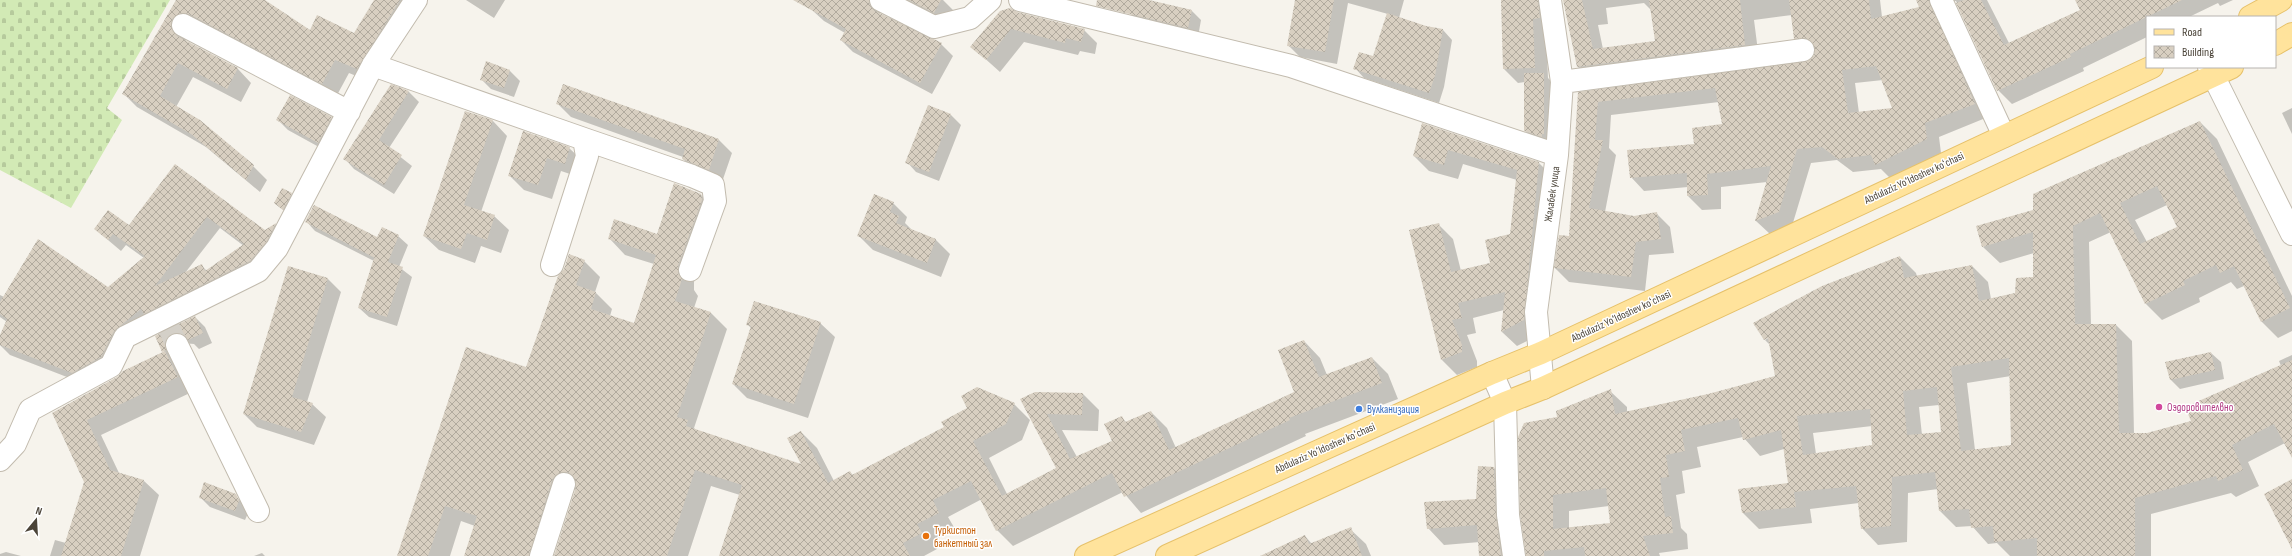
<svg xmlns="http://www.w3.org/2000/svg" width="2292" height="556" font-family="'Sofia Sans Condensed',sans-serif">
<defs>
<pattern id="cemetery-stones" width="16" height="16" patternUnits="userSpaceOnUse"><rect width="16" height="16" fill="#d2eab5"/><path d="M2 7V4a2 2 0 0 1 4 0v3zM10 15v-3a2 2 0 0 1 4 0v3z" fill="#b6ca9c"/></pattern>
<pattern id="building-cross-hatch" width="8" height="8" patternUnits="userSpaceOnUse"><rect width="8" height="8" fill="#d8cfc1"/><path d="M0 0l8 8M0 8l8-8" fill="none" stroke="#b1aa9e"/></pattern>
</defs>
<rect width="100%" height="100%" fill="#f6f3ec"/>
<path fill="url(#cemetery-stones)" d="M0,0H170L107,108L122,120L71,208L0,170Z"/>
<path fill="#0003" fill-rule="evenodd" d="M177,0H263L310,32L355,34L376,0H423L371,82L349,73L336,97L185,34L186,42L238,69L251,83L241,102L193,77L176,107L253,166L267,180L260,192L206,147L137,107L123,93Z
M466,0H505L494,18Z
M807,0H890L882,6L880,14L941,44L953,56L932,94L853,52L841,40L845,33L824,21L812,10Z
M896,0H943L953,10L946,24Z
M1134,0H1144L1191,10L1201,20L1198,37L1141,23L1131,14Z
M1296,0H1404L1399,18L1426,27L1443,30L1452,40L1444,87L1439,103L1364,78L1355,68L1373,57L1388,14L1348,3L1337,64L1300,57L1288,45Z
M1502,0H1557L1546,33L1548,78L1554,84L1552,143L1535,141L1525,130V82L1518,83L1504,69Z
M1564,0H1880L1882,17L1920,8L1917,0H1987L2009,43L2081,10L2076,0H2233L2220,6L2218,3L2189,17H2147V37L2083,68L2084,71L2012,104L1998,90L1956,1L1949,2L1988,117L1939,137L1941,153L1890,178L1881,169L1853,172L1837,160L1811,163L1792,226L1770,234L1756,221L1767,182L1721,187V209L1702,210L1688,196V187L1644,191L1631,177L1695,145L1723,125L1719,102L1611,115L1609,148L1616,155L1605,212L1634,217L1656,213L1670,227L1674,253L1649,255L1645,291L1569,282L1555,268L1570,237L1579,93L1805,63L1815,56L1816,52H1809L1795,38L1792,15L1754,20L1759,59L1592,81L1578,67ZM1644,3L1652,11L1656,42L1603,49L1598,25L1608,24L1606,8ZM1883,80L1893,109L1859,113L1855,83Z
M1017,13L1084,30L1097,43L1095,54L1080,51L1078,55L1024,42L1000,72L972,47Z
M486,63L510,71L520,81L514,97L491,89L481,79Z
M564,85L719,140L732,153L722,182L696,172L683,159V157L571,117L558,104Z
M391,86L409,92L419,102L389,148L412,166L394,194L354,169L345,159Z
M928,107L951,115L961,125L939,181L916,172L907,162Z
M2292,108V134L2282,113Z
M466,112L493,121L507,136L481,212L494,216L509,230L501,253L481,246L475,263L439,250L424,236Z
M331,118L341,128L328,152L288,130L278,120Z
M2200,122L2217,139L2292,296V331L2278,338L2261,321L2244,286L2237,289L2231,282L2199,298L2200,302L2162,320L2146,304L2111,232L2089,242L2091,325H2116L2132,341L2134,434H2148L2193,421L2281,366L2279,361L2292,355V456L2285,443L2248,462L2259,486L2236,497L2231,493L2151,514V556H2010L1997,543L1988,544L1972,526L1956,527L1940,511L1938,489L1908,493L1907,542L1878,545L1862,528L1859,503L1810,509L1812,523L1759,529L1743,513L1789,484L1784,449L1760,456L1743,437L1697,447L1701,467L1682,471L1685,493L1676,495L1681,528L1687,534L1688,549L1659,553L1660,556H1527L1558,418L1610,391L1627,407V412L1708,395L1776,377L1770,345L1765,340L1900,257L1916,273L1917,277L1972,266L1988,282L1991,299L2016,293L2034,278V253L2000,263L1983,247L2034,211ZM2167,205L2178,227L2147,242L2135,220ZM2011,376L2012,446L1975,450L1967,383ZM1939,405L1942,433L1922,435L1919,407ZM1872,426L1873,446L1816,454L1813,433ZM1609,506L1612,524L1569,528V511Z
M1423,124L1539,163L1554,178L1539,335L1517,346L1502,332L1504,310L1473,318L1476,333L1467,335L1477,361V367L1457,375L1442,360L1410,231L1438,224L1453,239L1461,271L1491,264L1511,235L1517,180L1463,164L1458,179L1429,171L1414,156Z
M523,132L569,148L584,162L579,177L561,171L552,199L524,190L510,176Z
M175,165L265,232L276,224L287,236L278,253L156,325L85,384L10,355L0,345V338L7,322L0,317V295L4,297L108,288L144,258L126,245L121,251L95,229L129,227ZM220,228L244,246L207,271L202,266L185,273Z
M291,194L296,199L288,214L280,207Z
M701,195L717,211L718,216L694,282V290L698,296L694,308L711,313L727,329L694,428L697,431L803,466L801,432L817,448L834,481L850,472L853,475L1014,404L1030,420L1022,440L989,458L1007,494L1057,468L1022,400L1083,394L1099,410L1098,431L1062,430L1077,457L1113,442L1121,417L1127,423L1151,412L1167,428L1176,448L1296,393L1304,341L1320,358L1327,375L1372,358L1388,374L1398,399L1305,434L1306,436L1141,513L1123,492L1013,546L997,530L982,499L948,517L955,529L933,541L937,549L924,556H748L740,495L711,486L688,556H555L576,490H572L549,556H465L475,526L461,521L450,556H398L527,368L584,261L600,277L595,292L612,309L610,316L634,324L654,264L625,255L609,238L658,235Z
M893,203L907,217L905,223L913,231L936,240L950,254L941,277L873,250L859,236Z
M306,221L378,239L398,236L408,245L399,267L412,277L397,326L369,317L359,308L374,261L315,231Z
M328,279L341,292L307,402L312,404L326,417L314,445L257,427L244,414Z
M195,317L205,327L212,343L199,349L194,344L182,343L192,392L101,435L119,473L144,481L159,495L140,556H50L55,540L66,543L86,482L53,413L164,352L156,337Z
M820,323L835,337L808,418L747,398L733,384L751,328L747,324Z
M2211,353L2221,362L2224,379L2180,389L2170,379Z
M1494,468L1510,484L1515,556H1481L1480,542L1444,545L1428,528L1477,500Z
M235,495L249,511L245,520L210,507L200,497Z
M1350,529L1366,544L1371,556H1263L1305,536L1312,544Z
M6,552L21,556H0V554Z
M262,553L265,556H254Z"/>
<path fill="url(#building-cross-hatch)" fill-rule="evenodd" d="M176,0H265L310,30L317,15L354,33L374,0H400L357,69L335,60L322,84L189,14L182,13L172,19L171,26L177,36L238,68L227,89L178,63L160,96L200,120L254,165L246,180L191,134L122,94Z
M793,0H869L870,6L875,11L942,43L920,83L840,40L846,29Z
M909,0H941L934,13Z
M1097,0H1149L1192,10L1188,28L1096,6Z
M1295,0H1334L1325,52L1287,46Z
M1501,0H1538L1540,18L1533,19L1535,68L1503,69Z
M1563,0H1582L1593,49L1655,41L1649,0H1740L1745,45L1577,67Z
M1789,0H1869L1871,19L1919,7L1916,0H1929L1975,104L1925,123L1927,139L1875,165L1871,155L1838,159L1822,147L1797,149L1779,212L1755,221L1771,166L1707,174L1708,195L1687,196V173L1630,178L1627,150L1694,144L1692,128L1722,124L1715,88L1598,102L1595,140H1603L1589,208L1634,216L1657,212L1661,239L1636,242L1631,277L1554,268L1559,235L1569,236L1578,92L1810,60L1814,55L1815,48L1808,39H1794ZM1876,66L1892,108L1848,113L1842,70Z
M1964,0H1981L2004,45L2080,10L2075,0H2182L2070,54L2071,57L1997,91L1956,3Z
M1010,8L1017,12L1085,29L1081,42L1066,38L1065,43L1011,29L986,60L970,47L1000,11Z
M1387,13L1426,26L1443,29L1435,76L1429,93L1353,69L1359,52L1373,56Z
M486,61L510,70L504,88L480,80Z
M1524,73H1544V134H1542V137L1524,131Z
M391,84L409,91L379,140L402,155L384,185L343,159Z
M563,84L719,139L709,170L682,159L685,149L556,104Z
M290,95L332,117L318,143L276,120Z
M928,105L951,114L929,172L905,163Z
M465,111L493,120L464,205L495,215L487,240L467,233L461,249L423,236Z
M2200,121L2290,308L2261,322L2234,266L2220,273L2216,265L2183,281L2185,285L2145,304L2100,213L2073,226L2075,324H2116L2119,433H2147L2191,421L2185,407L2292,360V458L2274,424L2232,445L2243,470L2218,481L2216,476L2135,498V556H2037V538L1994,542L1993,526L1971,528L1969,509L1939,511L1935,472L1892,477L1891,526L1861,529L1856,486L1794,492L1796,507L1742,513L1738,489L1788,483L1781,430L1743,440L1738,418L1681,430L1685,451L1666,455L1669,477L1660,478L1665,517L1671,516L1673,533L1643,536L1650,556H1585L1584,547L1544,551V556H1526L1520,514L1518,437L1524,423L1557,417L1556,411L1611,389L1615,414L1708,394L1775,376L1768,338L1764,340L1753,323L1822,286L1900,256L1904,278L1972,265L1979,301L2015,293L2016,278L2033,277V232L1982,247L1976,226L2033,210V194ZM2157,186L2177,227L2140,244L2120,203ZM2009,358L2011,445L1961,451L1951,367ZM1937,387L1941,432L1907,435L1903,391ZM1870,409L1872,445L1803,455L1797,416ZM1606,488L1610,523L1553,529V495Z
M1422,123L1539,162L1524,320L1501,332L1505,292L1458,303L1462,318L1452,320L1462,345V352L1441,360L1409,230L1439,223L1451,272L1490,263L1485,240L1510,234L1517,170L1448,150L1444,165L1413,156Z
M523,131L570,147L565,164L547,158L538,185L508,176Z
M175,164L265,230L276,223L267,241L250,261L144,314L141,309L114,331L101,357L72,373L0,345V335L7,319L0,314V302L38,239L108,287L145,256L113,234L108,240L94,229L108,210L129,225ZM207,217L244,244L205,271L202,264L155,286Z
M674,183L701,194L702,200L678,266V273L682,279L675,301L711,312L677,417L688,420L686,426L801,464L787,438L801,431L828,483L850,471L852,475L944,427L941,422L967,408L961,396L977,387L1015,403L1006,424L973,441L1002,496L1056,468L1020,399L1035,392L1083,393L1082,415L1047,414L1070,459L1112,441L1104,424L1122,416L1125,422L1151,411L1169,450L1294,392L1278,350L1304,340L1319,377L1372,357L1382,383L1289,418L1290,420L1124,497L1112,473L996,531L971,481L933,500L939,513L917,524L922,533L903,543L910,556H719L742,485L695,470L667,556H554L576,487L573,476L568,472H562L556,475L552,480L529,556H464L477,516L445,506L428,556H397L466,347L526,367L558,276L564,269L569,254L585,260L576,285L596,292L591,309L634,323L656,255L608,239L614,219L657,234Z
M282,188L292,193L283,210L274,203Z
M874,194L894,202L890,212L899,216L896,223L936,239L927,263L857,236Z
M314,205L377,237L382,227L399,235L388,262L403,267L387,317L358,308L374,258L377,259L305,222Z
M288,266L328,278L292,397L313,403L301,432L243,414Z
M754,301L821,322L794,404L732,384L751,326L746,325Z
M195,316L203,333L188,340L184,334H172L166,338V350L162,352L155,336Z
M165,351L178,377L87,420L110,470L144,480L121,556H61L84,482L52,413L117,377L123,371Z
M2211,352L2215,370L2170,380L2165,362Z
M1478,466L1494,467L1496,515L1501,556H1479L1477,525L1427,529L1424,502L1476,499Z
M2292,479V549L2264,494Z
M204,482L236,494L239,501L235,511L199,498Z
M1351,527L1362,556H1260L1305,535L1309,544Z"/>
<g fill="none" stroke-linecap="round" stroke-linejoin="round">
<path stroke="#d4d0c8" stroke-width="22" stroke-dasharray="22 11" stroke-linecap="butt" d="M168,326L177,345"/>
<defs>
<path id="minor" d="M881,0L934,27L970,18L990,0
M1020,0L1291,66L1557,155
M1941,0L2004,136
M183,25L349,112
M373,65L584,139L587,156L552,265
M2209,67L2292,234
M1562,82L1803,50
M584,139L692,176L713,185L715,201L690,270
M177,345L258,511
M1492,373L1505,403L1508,515L1514,556
M1543,388L1536,312L1557,155L1562,82L1550,0
M0,460L15,444L30,410L111,366L125,337L258,271L277,248L373,65L416,0
M541,556L564,484"/>
<path id="major" d="M2250,17L2281,0
M2275,44L2292,34
M1086,556L1492,373L1541,353L2152,67
M1167,556L1505,403L1543,388L2232,67"/>
</defs>
<use href="#minor" stroke="#c2bbae" stroke-width="24"/>
<use href="#major" stroke="#e6c16a" stroke-width="24"/>
<use href="#minor" stroke="#fff" stroke-width="22"/>
<use href="#major" stroke="#ffe39c" stroke-width="22"/>
</g>
<circle fill="#d1479c" stroke="#fff" stroke-width="1.5" cx="2159" cy="407" r="4"/>
<circle fill="#3f7fe0" stroke="#fff" stroke-width="1.5" cx="1359" cy="409" r="4"/>
<circle fill="#e8710a" stroke="#fff" stroke-width="1.5" cx="926" cy="536" r="4"/>
<g text-anchor="middle" dominant-baseline="central" stroke-width="3" stroke-linejoin="round" paint-order="stroke">
<g font-size="11" fill="#4b4439" stroke="#fff">
<text transform="translate(1914 178) rotate(-25)">Abdulaziz Yoʻldoshev koʻchasi</text>
<text transform="translate(1552 194) rotate(-82)">Жалабек улица</text>
<text transform="translate(1621 316) rotate(-25)">Abdulaziz Yoʻldoshev koʻchasi</text>
<text transform="translate(1325 448) rotate(-24)">Abdulaziz Yoʻldoshev koʻchasi</text>
</g>
<g font-size="11" fill="#b23c85" stroke="#fff" text-anchor="start">
<text x="2167" y="407">Оэдоровителвно</text>
</g>
<g font-size="11" fill="#366cbe" stroke="#fff" text-anchor="start">
<text x="1367" y="409">Вулканизация</text>
</g>
<g font-size="11" fill="#c56008" stroke="#fff" text-anchor="start">
<text x="934" y="530">Туркистон<tspan x="934" dy="13">банкетный зал</tspan></text>
</g>
</g>
<rect x="2146" y="16" width="130" height="52" fill="#ffffff" stroke="#b7b4b0"/>
<rect x="2154" y="29" width="20" height="6" fill="#ffe39c" stroke="#b7b4b0"/>
<text x="2182" y="36" font-size="12" fill="#4b4439">Road</text>
<rect x="2154" y="46" width="20" height="12" fill="url(#building-cross-hatch)" stroke="#b7b4b0"/>
<text x="2182" y="56" font-size="12" fill="#4b4439">Building</text>
<g transform="translate(36 520) rotate(18)" stroke="#ffffff" stroke-width="3" paint-order="stroke">
<path d="M0-3L7 15L0 10L-7 15Z" fill="#4b4439"/>
<text y="-6" font-size="11" font-weight="bold" text-anchor="middle" fill="#4b4439">N</text>
</g>
</svg>
